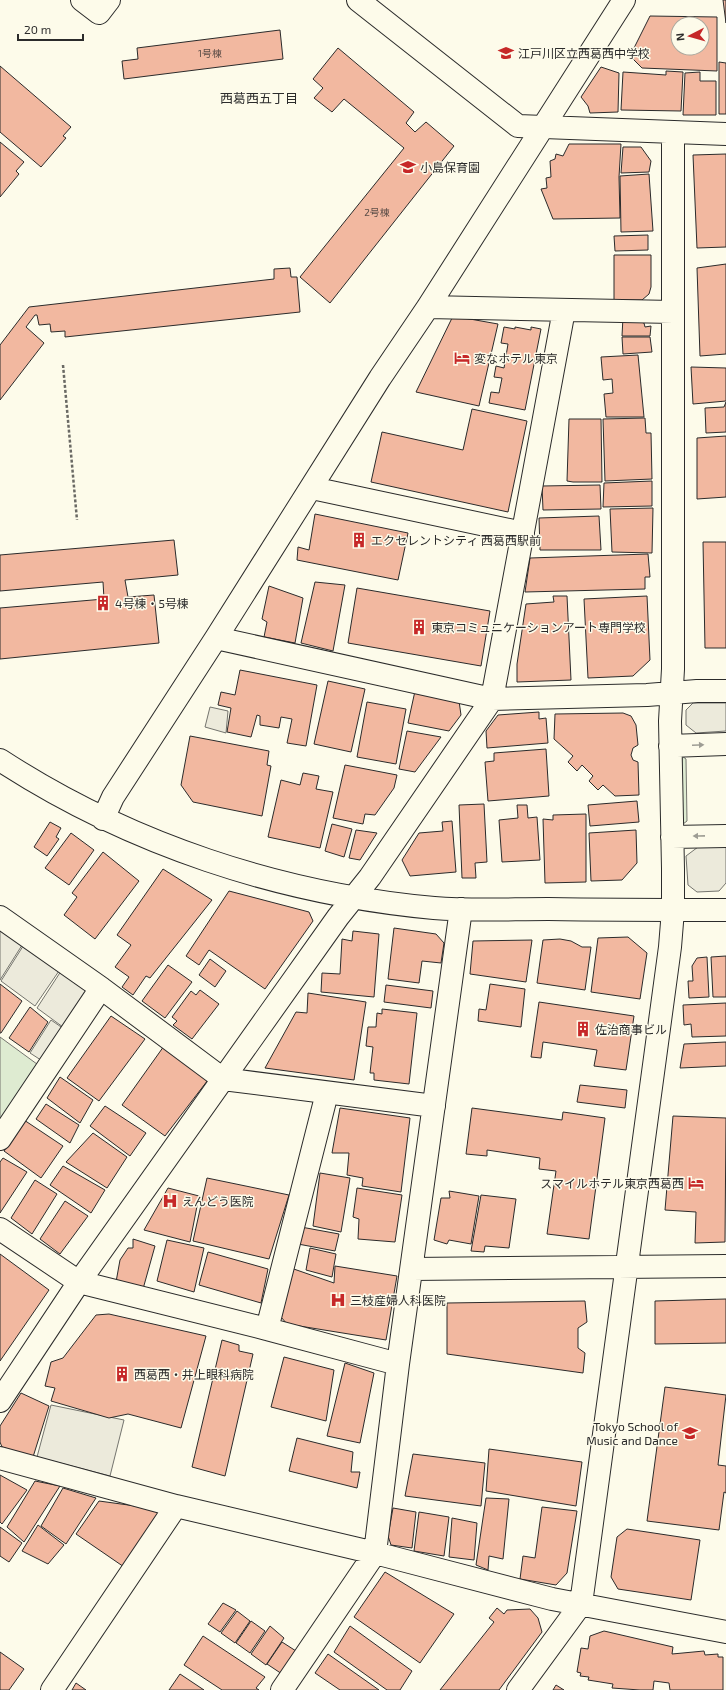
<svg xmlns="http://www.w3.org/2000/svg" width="726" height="1690" font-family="'Exo 2','Noto Sans JP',sans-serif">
<rect width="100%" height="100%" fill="#fdfbea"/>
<path fill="#deebd1" stroke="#74746e" d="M682,756L686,759L687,821L683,824L679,821Z
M0,1037L41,1067L0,1129Z"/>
<path fill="#eceadb" stroke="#74746e" d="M693,703H726V731L696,733L686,725V710Z
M210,707L228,711L226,733L205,727Z
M726,846V883L719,891L697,892L688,885L686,856L698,847Z
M0,925L24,942L0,980Z
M25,943L61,968L35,1006L1,981Z
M63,968L95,992L67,1030L37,1008Z
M51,1020L67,1031L44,1062L30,1053Z
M51,1405L124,1420L110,1476L37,1457Z"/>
<path fill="#f2b8a0" stroke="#2b2b2b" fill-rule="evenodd" d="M723,0H726V23Z
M650,16L717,17V71L642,68L630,56ZM678,24H702V48H678Z
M280,30L283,59L124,79L122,61L138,59L137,48Z
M338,48L414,112L406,123L415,132L426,122L454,146L330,303L300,277L404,148L344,99L332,112L314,98L323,88L313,79Z
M719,62L726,63V114H719Z
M0,66L71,127L63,136L66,138L41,167L0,132Z
M601,67L619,73L618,112L590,113L588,106L581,97Z
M666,71L683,72L681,111L621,110L623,72L666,75Z
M700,72V81H716V115H683L685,73Z
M0,142L24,162L16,171L19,174L0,197Z
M569,144H621L619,177L620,218L553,219L541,189L547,188L546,178L551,177L550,161L555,159L556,154L563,156Z
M623,147H641L651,161L649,172L621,173Z
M726,154V247L697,248L693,155Z
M649,174L653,231L621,232L620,176Z
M648,235V250L615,251L614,236Z
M614,255H651V287L649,294L642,300H614Z
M726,264V354L700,356L697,268Z
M290,268L291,277H297L300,312L65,337V331L51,332L50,324L39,325L37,315H35L26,327L44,343L0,400V345L29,307L274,279V269Z
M453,316L498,324L479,406L416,392Z
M623,317L644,323L645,327L651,326L650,336H622Z
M504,327L515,329V327L531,330V327L541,329L525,410L489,403L491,392L499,393L502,378L494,377L496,366L504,368L508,344L501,343Z
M622,337H650L652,352L623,354Z
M638,355L644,417H606L604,394L613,393L612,379L603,380L601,357Z
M691,367L726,368V401L693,404Z
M726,402V432L706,433L705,408L724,407Z
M472,409L527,421L508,512L371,482L382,432L463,450Z
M645,418L646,433H651L652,479L605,481L603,419Z
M569,419H601L602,482H573L567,481Z
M726,436V497L697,499V438Z
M652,481V506L603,507L604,483Z
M600,485L601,509L543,510L542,486Z
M653,508L652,553L612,552L610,509Z
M315,514L408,533L398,580L297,560L298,547L309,550Z
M599,516L601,550H540L539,518Z
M174,540L178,575L125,580L128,597L154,595L159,643L0,659V608L104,599L103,582L0,591V555Z
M703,542H726V648H705Z
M648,554L650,577H645V589L525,592L530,558Z
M315,582L345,585L333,651L301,643Z
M269,586L303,598L295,643L264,637L267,622L262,619Z
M357,588L490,611L481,666L348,643Z
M553,596H567L571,680L517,682V664L526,604L554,602Z
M647,596L650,660L633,676L588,678L584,599Z
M240,670L317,685L306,746L287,743L292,719L281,717L279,728L260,725V716L257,715L251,737L227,732L231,708L218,705L221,692L235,695Z
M328,681L365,689L351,752L314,744Z
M415,691L459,701L461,715L449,731L408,723Z
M367,702L406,709L396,764L357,757Z
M539,712V719L546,718L548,743L487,748L486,731L498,715Z
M623,713L631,716L636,725L638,745L633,748L631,755L633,760L638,762L639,795L615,796L603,785L598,790L589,781L593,776L582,765L577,771L568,762L573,756L554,739L555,714Z
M407,731L441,737L415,772L399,769Z
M190,736L269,751L267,765L271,766L262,816L193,802L181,785Z
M546,749L549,796L488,801L485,762L494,761V753Z
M345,765L397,775L394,788L375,815L365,814L363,824L333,818Z
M303,773L319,776L316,789L333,792L320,848L268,837L281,780L300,785Z
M637,801L639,822L590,826L588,805Z
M484,804L487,862L475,863L476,878H462L459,805Z
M517,805H527L528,818L537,817L540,860L502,862L499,820L518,818Z
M586,814V882L545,883L543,819L553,820V815Z
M452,821L456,872L410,876L402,860L419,833L443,831L442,822Z
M50,822L61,828L56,837L59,839L47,856L34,847Z
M332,824L352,829L344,857L325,851Z
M356,830L377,833L360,860L349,858Z
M636,830L637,863L622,880L591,881L589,833Z
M71,833L94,850L69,885L45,868Z
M103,852L139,881L95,939L64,915L77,897L72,893Z
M163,869L212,900L150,978L146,976L133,995L122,987L129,977L115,967L131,945L117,935Z
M229,891L309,912L313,921L265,989L209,950L199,965L186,956Z
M394,928L436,934L444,943L441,963L422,961L419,983L388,979Z
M353,931L379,934L374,997L321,992L322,973L340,974L342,939L352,941Z
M628,937L647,953L640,999L591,992L598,938Z
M560,939L571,941L582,947H591L585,990L537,983L543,940Z
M532,940L526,982L470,974L473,941Z
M726,956V997H713L711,957Z
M707,957L709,997L689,998L688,981H693L692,966L697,958Z
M210,959L226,971L215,987L199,975Z
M168,965L192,982L165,1018L142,1001Z
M0,984L22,1001L1,1033H0Z
M490,984L525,989L521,1027L478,1021L479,1009L486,1010Z
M386,985L433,991L431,1008L384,1002Z
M200,990L219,1004L192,1039L173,1025L177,1021L172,1017L191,991L196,995Z
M308,993L366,1002L354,1080L265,1068L296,1012L307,1013Z
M539,1002L634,1016L626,1070L594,1066L597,1050L543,1042L541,1058L531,1057Z
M726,1003V1036L692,1037L691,1024L684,1025L683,1005Z
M30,1007L48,1022L29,1052L9,1038Z
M382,1009L417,1013L409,1084L374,1080V1073H370L373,1047L366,1046L368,1027H376L377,1013L382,1014Z
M111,1016L145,1039L99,1101L67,1078Z
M726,1042V1066L680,1068L684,1044Z
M164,1046L211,1076L165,1136L122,1105Z
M60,1077L93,1100L80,1123L47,1098Z
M580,1085L627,1090L625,1108L577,1102Z
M46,1104L79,1125L70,1143L36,1119Z
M105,1106L146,1133L130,1156L90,1126Z
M340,1108L410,1118L401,1192L362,1186L363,1178L347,1175L349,1153H332Z
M472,1108L562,1120L563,1112L605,1118L589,1239L547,1234L556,1171L539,1169L540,1158L487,1150V1156L466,1154Z
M673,1116L726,1118L725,1242L695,1243L696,1212L665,1210Z
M24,1120L63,1146L41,1178L4,1151Z
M93,1133L127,1157L107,1188L66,1162Z
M3,1158L27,1172L0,1213V1162Z
M63,1166L105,1190L91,1213L50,1185Z
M320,1173L350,1178L341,1232L313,1226Z
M207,1178L289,1195L269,1259L193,1241Z
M35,1180L57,1194L32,1234L11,1218Z
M168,1188L199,1196L190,1242L144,1230Z
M357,1188L402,1195L395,1242L358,1239L359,1219L353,1217Z
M449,1191L479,1196L471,1244L449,1240L447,1244L434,1240L441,1198H450Z
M481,1195L516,1199L509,1248L485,1246L484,1252L471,1251Z
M65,1201L88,1216L60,1254L40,1239Z
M301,1227L339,1234L335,1251L298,1244Z
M133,1239L155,1246L143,1289L116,1282L120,1260L128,1248H133Z
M167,1240L204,1248L194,1292L157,1281Z
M310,1248L336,1254L332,1277L306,1270Z
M208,1252L268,1269L261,1303L199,1285Z
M0,1254L49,1290L0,1361Z
M335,1266L397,1276L386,1340L287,1324L281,1317L288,1267L334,1283Z
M726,1299V1343L655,1344V1301Z
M585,1301L587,1322L578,1328V1348L585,1353L583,1373L447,1354V1303Z
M109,1314L206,1336L181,1428L128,1414L109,1418L51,1401L55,1388L45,1386L51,1362L63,1358L96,1315Z
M222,1340L239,1345V1351L253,1354L225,1476L192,1467Z
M284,1357L334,1370L326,1421L271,1407Z
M345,1363L374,1373L360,1443L327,1436Z
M665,1387L726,1395L718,1465L726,1466V1493L724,1492L719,1530L647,1521Z
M21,1393L49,1406L33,1457L2,1447L0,1442V1426Z
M297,1438L353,1452L351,1472H360L357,1488L289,1471Z
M489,1449L582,1462L576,1506L486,1491Z
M413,1454L485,1463L481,1506L405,1496Z
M0,1475L27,1490L2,1524L0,1522Z
M35,1481L60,1486L24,1542L7,1527Z
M63,1488L96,1498L66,1544L41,1526Z
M486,1498L509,1499L503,1559L489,1556L488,1570L476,1565Z
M99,1501L165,1510L127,1569L76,1534Z
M542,1507L577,1511L567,1573L556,1585L520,1579L523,1556L535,1558Z
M393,1508L416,1512L412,1548L391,1545L388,1536Z
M419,1512L449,1517L444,1556L414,1551Z
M452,1518L477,1523L474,1560L449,1557Z
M38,1525L64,1545L48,1564L22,1551Z
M0,1527L22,1543L9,1562L0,1556Z
M627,1529L700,1540L691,1600L618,1589L611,1577L617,1537Z
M385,1572L454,1614L420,1663L354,1617Z
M223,1603L236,1610L220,1632L208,1624Z
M497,1608L504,1614L507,1610L530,1609L538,1618L542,1632L499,1690H440L494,1622L489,1618Z
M237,1611L250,1621L235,1643L221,1633Z
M251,1621L265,1631L250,1653L236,1643Z
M270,1626L284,1638L266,1665L251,1654Z
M350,1626L412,1671L400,1690H387L334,1652Z
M604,1631L673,1647L672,1654L704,1651L705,1655L718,1654V1657H723V1690H670L669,1683L654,1681L653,1690H640L612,1688L613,1684L588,1680L589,1677L580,1676L581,1673L577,1672L581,1648L588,1649L590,1636Z
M203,1636L265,1677L256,1688L259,1690H222L184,1665Z
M282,1642L296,1651L282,1674L267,1664Z
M0,1652L24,1669L9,1690H0Z
M328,1654L379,1690H340L315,1673Z
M180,1674L204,1690H169Z
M76,1683L86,1690H72Z
M556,1685L564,1690H553Z"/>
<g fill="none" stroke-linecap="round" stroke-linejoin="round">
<defs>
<path id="minor" d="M82,0L99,13L109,0
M358,0L518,126L726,134
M428,307L673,312
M312,488L523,533
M216,638L492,699L647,695L697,691H726
M670,746L726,744
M0,760C129,844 280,894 434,908C472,911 510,909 548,909C607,910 667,910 726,910
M103,819L113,797L216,638L380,378L428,307L624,0
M672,837L726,836
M0,917L101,988L223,1079L434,1106
M0,1139L101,988
M0,1229L79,1282L267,1329L398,1364
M412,1269L726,1266
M267,1329L327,1093
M0,1401L79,1282L338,917L370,877L492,699L564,310
M0,1458L176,1506L375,1553L552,1599L726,1632
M52,1690L176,1506
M282,1690L375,1553L398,1364L461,909
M518,1690L581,1604L670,947L673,910V869L670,721L673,669V132"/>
</defs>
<use href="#minor" stroke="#2b2b2b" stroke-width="24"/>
<path stroke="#6a6964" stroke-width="2.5" stroke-dasharray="3 2" stroke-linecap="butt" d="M63,365L77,520"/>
<use href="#minor" stroke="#fdfbea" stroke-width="22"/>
</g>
<defs><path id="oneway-solid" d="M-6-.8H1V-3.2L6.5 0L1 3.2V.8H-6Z"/></defs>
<g fill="#9e9d94">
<use href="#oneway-solid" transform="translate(698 745) rotate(-2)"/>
<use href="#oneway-solid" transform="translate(699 836) rotate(179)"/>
</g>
<defs>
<symbol id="school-bare" viewBox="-9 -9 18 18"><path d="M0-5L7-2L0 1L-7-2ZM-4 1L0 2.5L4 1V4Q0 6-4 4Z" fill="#c62828" stroke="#fdfbea" stroke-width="2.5" paint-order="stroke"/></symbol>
<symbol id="hotel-bare" viewBox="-9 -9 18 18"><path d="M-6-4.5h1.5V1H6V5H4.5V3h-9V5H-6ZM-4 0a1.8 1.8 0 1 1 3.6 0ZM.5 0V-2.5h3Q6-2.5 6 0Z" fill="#c62828" stroke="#fdfbea" stroke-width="2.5" paint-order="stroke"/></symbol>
<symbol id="building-bare" viewBox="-9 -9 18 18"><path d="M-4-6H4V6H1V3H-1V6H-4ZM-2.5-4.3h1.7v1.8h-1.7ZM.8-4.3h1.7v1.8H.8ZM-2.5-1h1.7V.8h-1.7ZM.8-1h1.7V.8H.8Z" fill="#c62828" stroke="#fdfbea" stroke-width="2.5" paint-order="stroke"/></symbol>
<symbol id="hospital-bare" viewBox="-9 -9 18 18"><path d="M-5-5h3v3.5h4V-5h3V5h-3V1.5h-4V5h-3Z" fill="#c62828" stroke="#fdfbea" stroke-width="2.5" paint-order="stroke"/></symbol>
</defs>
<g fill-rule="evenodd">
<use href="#school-bare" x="495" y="42" width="22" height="22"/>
<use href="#school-bare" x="397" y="156" width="22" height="22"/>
<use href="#hotel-bare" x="451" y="347" width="22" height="22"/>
<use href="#building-bare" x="348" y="529" width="22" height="22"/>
<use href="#building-bare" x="92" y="592" width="22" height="22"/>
<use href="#building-bare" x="408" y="616" width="22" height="22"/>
<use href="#building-bare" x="572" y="1018" width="22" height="22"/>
<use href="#hotel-bare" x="685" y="1172" width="22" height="22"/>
<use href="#hospital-bare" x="159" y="1190" width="22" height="22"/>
<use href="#hospital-bare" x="327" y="1289" width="22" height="22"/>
<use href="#building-bare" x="111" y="1363" width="22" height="22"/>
<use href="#school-bare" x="679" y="1422" width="22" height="22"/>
</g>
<g text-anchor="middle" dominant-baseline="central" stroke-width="3" stroke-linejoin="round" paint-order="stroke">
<g font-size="10" fill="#5d4e48">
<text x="210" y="53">1号棟</text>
<text x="377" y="212">2号棟</text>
</g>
<g font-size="12" fill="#2b2b2b" stroke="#fdfbea" text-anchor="start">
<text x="518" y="53">江戸川区立西葛西中学校</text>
<text x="420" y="167">小島保育園</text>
<text x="474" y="358">変なホテル東京</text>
<text x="371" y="540">エクセレントシティ 西葛西駅前</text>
<text x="115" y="603">4号棟・5号棟</text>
<text x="431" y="627">東京コミュニケーションアート専門学校</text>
<text x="595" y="1029">佐治商事ビル</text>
<text x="684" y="1183" text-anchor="end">スマイルホテル東京西葛西</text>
<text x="182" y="1201">えんどう医院</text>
<text x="350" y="1300">三枝産婦人科医院</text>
<text x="134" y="1374">西葛西・井上眼科病院</text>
<text x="678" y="1426" text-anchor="end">Tokyo School of<tspan x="678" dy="14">Music and Dance</tspan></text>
</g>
<g font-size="13" fill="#2b2b2b" stroke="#fdfbea">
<text x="259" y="98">西葛西五丁目</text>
</g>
</g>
<g transform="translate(690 36) rotate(264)"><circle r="19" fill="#fdfbea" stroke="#a9a89e"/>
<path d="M0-3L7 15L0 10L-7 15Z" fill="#c62828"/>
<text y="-6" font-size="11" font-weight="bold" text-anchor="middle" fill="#2b2b2b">N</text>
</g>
<path d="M18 34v6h65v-6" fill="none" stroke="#2b2b2b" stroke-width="2"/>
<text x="24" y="34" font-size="12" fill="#2b2b2b" stroke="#fdfbea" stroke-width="3" paint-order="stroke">20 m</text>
</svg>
